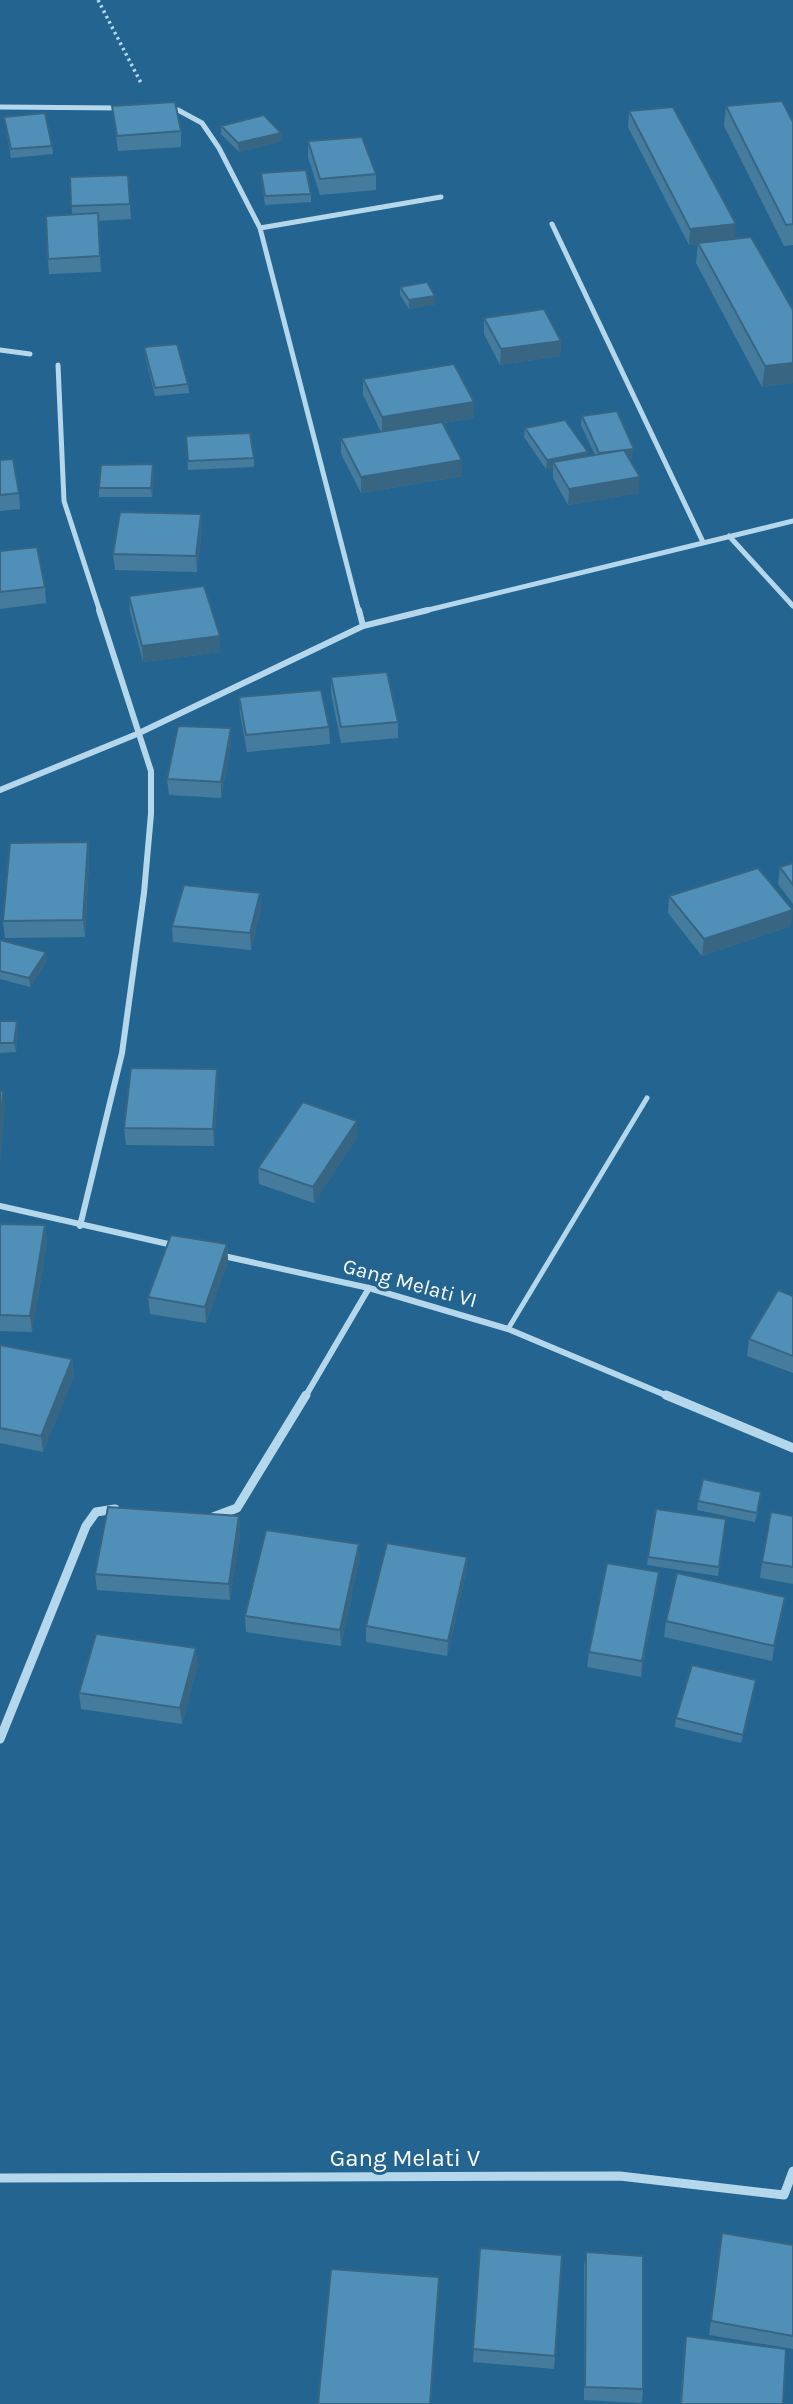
<svg xmlns="http://www.w3.org/2000/svg" width="793" height="2404" font-family="Karla,sans-serif">
<rect width="100%" height="100%" fill="#236590"/>
<g fill="none" stroke-linecap="round" stroke-linejoin="round">
<path stroke="#b5d7ec" stroke-width="3.5" stroke-dasharray="2.5 3.5" stroke-linecap="butt" d="M98,0L141,83"/>
<path stroke="#b5d7ec" stroke-width="5" d="M508,1329L647,1098"/>
<path stroke="#b5d7ec" stroke-width="5" d="M0,107L120,108
M170,110H178L202,123L219,148L260,228L359,612
M552,224L703,542
M260,228L441,197
M0,350L30,354
M58,365L64,501L100,612
M729,536L793,606
M420,612L793,521"/>
<path stroke="#b5d7ec" stroke-width="6" d="M359,610L363,626
M0,790L137,734L363,626L428,610
M0,1206L177,1246
M80,1226L122,1053L144,893L151,814V771L99,610
M219,1255L369,1288L508,1329L670,1397
M305,1397L369,1288"/>
<path stroke="#b5d7ec" stroke-width="9" d="M666,1395L793,1448
M213,1517L237,1508L306,1395
M0,1739L86,1526L96,1512L115,1509
M0,2178L620,2176L784,2195L793,2171"/>
</g>
<path fill="#457c9e" d="M112,106L181,131V147L118,151Z
M726,106L793,122V245L784,246L724,126Z
M629,111L735,239L793,310V383L762,387L696,263L698,244L689,245L628,127Z
M4,117L52,146L53,154L11,158Z
M221,126L281,133L282,141L239,152L221,134Z
M308,141L376,174V190L320,195L308,157Z
M261,173L311,194V202L265,205Z
M128,175L131,219L98,221L101,272L49,274L48,259L72,214L70,177Z
M400,287L435,296V304L409,309L400,295Z
M484,318L561,341L560,356L500,365L484,334Z
M144,347L188,384L189,393L155,396L145,356Z
M363,379L474,418L443,423L462,476L361,493L341,454V438L381,432L363,395Z
M582,416L633,457L629,458L639,493L568,505L553,478V468L546,469L524,437L525,428L588,452L587,456L595,455L581,425Z
M186,436L254,458V467L188,470Z
M0,460L19,493L20,509L0,511Z
M154,473L152,497H99V488Z
M202,530L197,572L115,570L113,554Z
M0,551L45,587L46,603L0,609Z
M129,596L220,636V652L143,662L130,612Z
M331,677L398,722V738L341,743L331,693Z
M239,697L329,727L330,744L247,752L240,714Z
M231,728V745L221,798L169,795L167,779Z
M88,842L89,858L85,937L5,938L3,921Z
M793,863V904L778,884L780,867Z
M260,893L261,909L251,950L173,942L172,926Z
M669,896L791,926L702,956L668,913Z
M0,940L47,961L30,987L0,979Z
M0,1021H17L18,1030L16,1052L0,1053Z
M218,1086L214,1146L126,1145L124,1128Z
M357,1137L314,1203L259,1184L258,1168Z
M0,1224L45,1225L47,1242L32,1332L0,1331Z
M227,1244L228,1261L206,1323L150,1314L148,1297Z
M793,1296V1373L747,1356L749,1339Z
M0,1345L72,1359L74,1375L43,1452L0,1443Z
M698,1501H760L755,1522L697,1510Z
M239,1516L240,1532L230,1600L97,1590L95,1574Z
M793,1516V1584L760,1578L762,1562Z
M726,1519L718,1576L647,1565L648,1557Z
M359,1544V1560L341,1646L246,1632L245,1616Z
M467,1557L466,1573L447,1656L366,1642V1626Z
M657,1587L641,1677L587,1667L589,1652Z
M782,1613L772,1661L664,1637L666,1621Z
M198,1664L182,1724L81,1709L79,1693Z
M755,1689L741,1743L675,1727L676,1718Z
M722,2233L793,2245V2349L709,2335Z
M480,2248L555,2356L554,2369L473,2362Z
M586,2252L643,2389L642,2403L584,2400V2266Z
M686,2336L783,2404H680L684,2350Z"/>
<path fill="#386581" d="M281,133L282,141L239,152L238,143Z
M736,224L735,240L689,245L690,229Z
M435,296V304L409,309V300Z
M561,341L560,356L500,365L501,349Z
M793,363V383L762,387L765,366Z
M474,402V418L382,433V417Z
M634,449L633,457L598,462L599,453Z
M588,452L587,461L553,462V468L546,469L547,460Z
M462,460V476L361,493V477Z
M153,464L154,473L152,497L151,488Z
M640,477L639,493L568,505L569,489Z
M201,514L202,530L197,572L196,556Z
M220,636V652L143,662L142,646Z
M231,728V745L221,798V782Z
M88,842L89,858L85,937L83,920Z
M260,893L261,909L251,950L250,933Z
M793,910L791,926L702,956L704,939Z
M46,952L47,961L30,987L29,978Z
M17,1021L18,1030L16,1052L14,1043Z
M217,1069L218,1086L214,1146L213,1129Z
M3,1091L5,1108L0,1167V1129Z
M357,1121V1137L314,1203L313,1187Z
M45,1225L47,1242L32,1332L30,1316Z
M227,1244L228,1261L206,1323L205,1307Z
M72,1359L74,1375L43,1452L41,1436Z
M239,1516L240,1532L230,1600L229,1584Z
M359,1544V1560L341,1646L340,1630Z
M467,1557L466,1573L447,1656L448,1641Z
M659,1572L657,1587L641,1677L642,1661Z
M785,1597L782,1613L772,1661L774,1646Z
M196,1648L198,1664L182,1724L180,1708Z
M756,1680L755,1689L741,1743L743,1735Z
M439,2277L431,2404H430Z"/>
<path fill="#5090b8" stroke="#386581" stroke-width="2" d="M782,101L793,122V224L786,225L726,106Z
M175,102L181,131L117,136L112,106Z
M673,107L736,224L690,229L629,111Z
M45,113L52,146L11,149L4,117Z
M264,115L281,133L238,143L221,126Z
M362,137L376,174L320,179L308,141Z
M306,170L311,194L265,196L261,173Z
M128,175L130,204L71,206L70,177Z
M98,213L100,256L48,259L46,216Z
M751,237L793,310V363L765,366L698,243Z
M427,282L435,296L409,300L400,287Z
M544,309L561,341L501,349L484,318Z
M177,344L188,384L155,388L144,347Z
M454,364L474,402L382,417L363,379Z
M617,411L634,449L599,453L582,416Z
M565,420L588,452L547,460L525,428Z
M442,422L462,460L361,477L341,438Z
M250,433L254,458L188,461L186,436Z
M624,450L640,477L569,489L553,462Z
M13,459L19,493L0,495V460Z
M153,464L151,488H99L101,465Z
M120,512L201,514L196,556L113,554Z
M37,547L45,587L0,592V551Z
M204,586L220,636L142,646L129,596Z
M387,672L398,722L341,727L331,677Z
M321,690L329,727L246,735L239,697Z
M178,726L231,728L221,782L167,779Z
M88,842L83,920L3,921L10,843Z
M793,863V885L780,867Z
M758,868L793,910L704,939L669,896Z
M184,885L260,893L250,933L172,926Z
M0,940L46,952L29,978L0,971Z
M0,1021H17L14,1043H0Z
M131,1068L217,1069L213,1129L124,1128Z
M0,1091H3L0,1129Z
M303,1102L357,1121L313,1187L258,1168Z
M0,1224L45,1225L30,1316L0,1315Z
M171,1235L227,1244L205,1307L148,1297Z
M778,1290L793,1296V1356L749,1339Z
M0,1345L72,1359L41,1436L0,1428Z
M703,1479L761,1492L757,1513L698,1501Z
M108,1507L239,1516L229,1584L95,1574Z
M656,1509L726,1519L719,1567L648,1557Z
M771,1512L793,1516V1567L762,1562Z
M266,1530L359,1544L340,1630L245,1616Z
M387,1543L467,1557L448,1641L366,1626Z
M607,1563L659,1572L642,1661L589,1652Z
M677,1573L785,1597L774,1646L666,1621Z
M96,1634L196,1648L180,1708L79,1693Z
M692,1665L756,1680L743,1735L676,1718Z
M722,2233L793,2245V2336L711,2321Z
M480,2248L562,2255L555,2356L473,2349Z
M586,2252L643,2256V2389L585,2387Z
M331,2269L439,2277L430,2404H318Z
M686,2336L786,2349L783,2404H681Z"/>
<g text-anchor="middle" dominant-baseline="central" stroke-width="6" stroke-linejoin="round" paint-order="stroke">
<g font-size="21" fill="#fff" stroke="#236590">
<text transform="translate(410 1283) rotate(15)">Gang Melati VI</text>
</g>
<g font-size="24" fill="#fff" stroke="#236590">
<text x="405" y="2158">Gang Melati V</text>
</g>
</g>
</svg>
